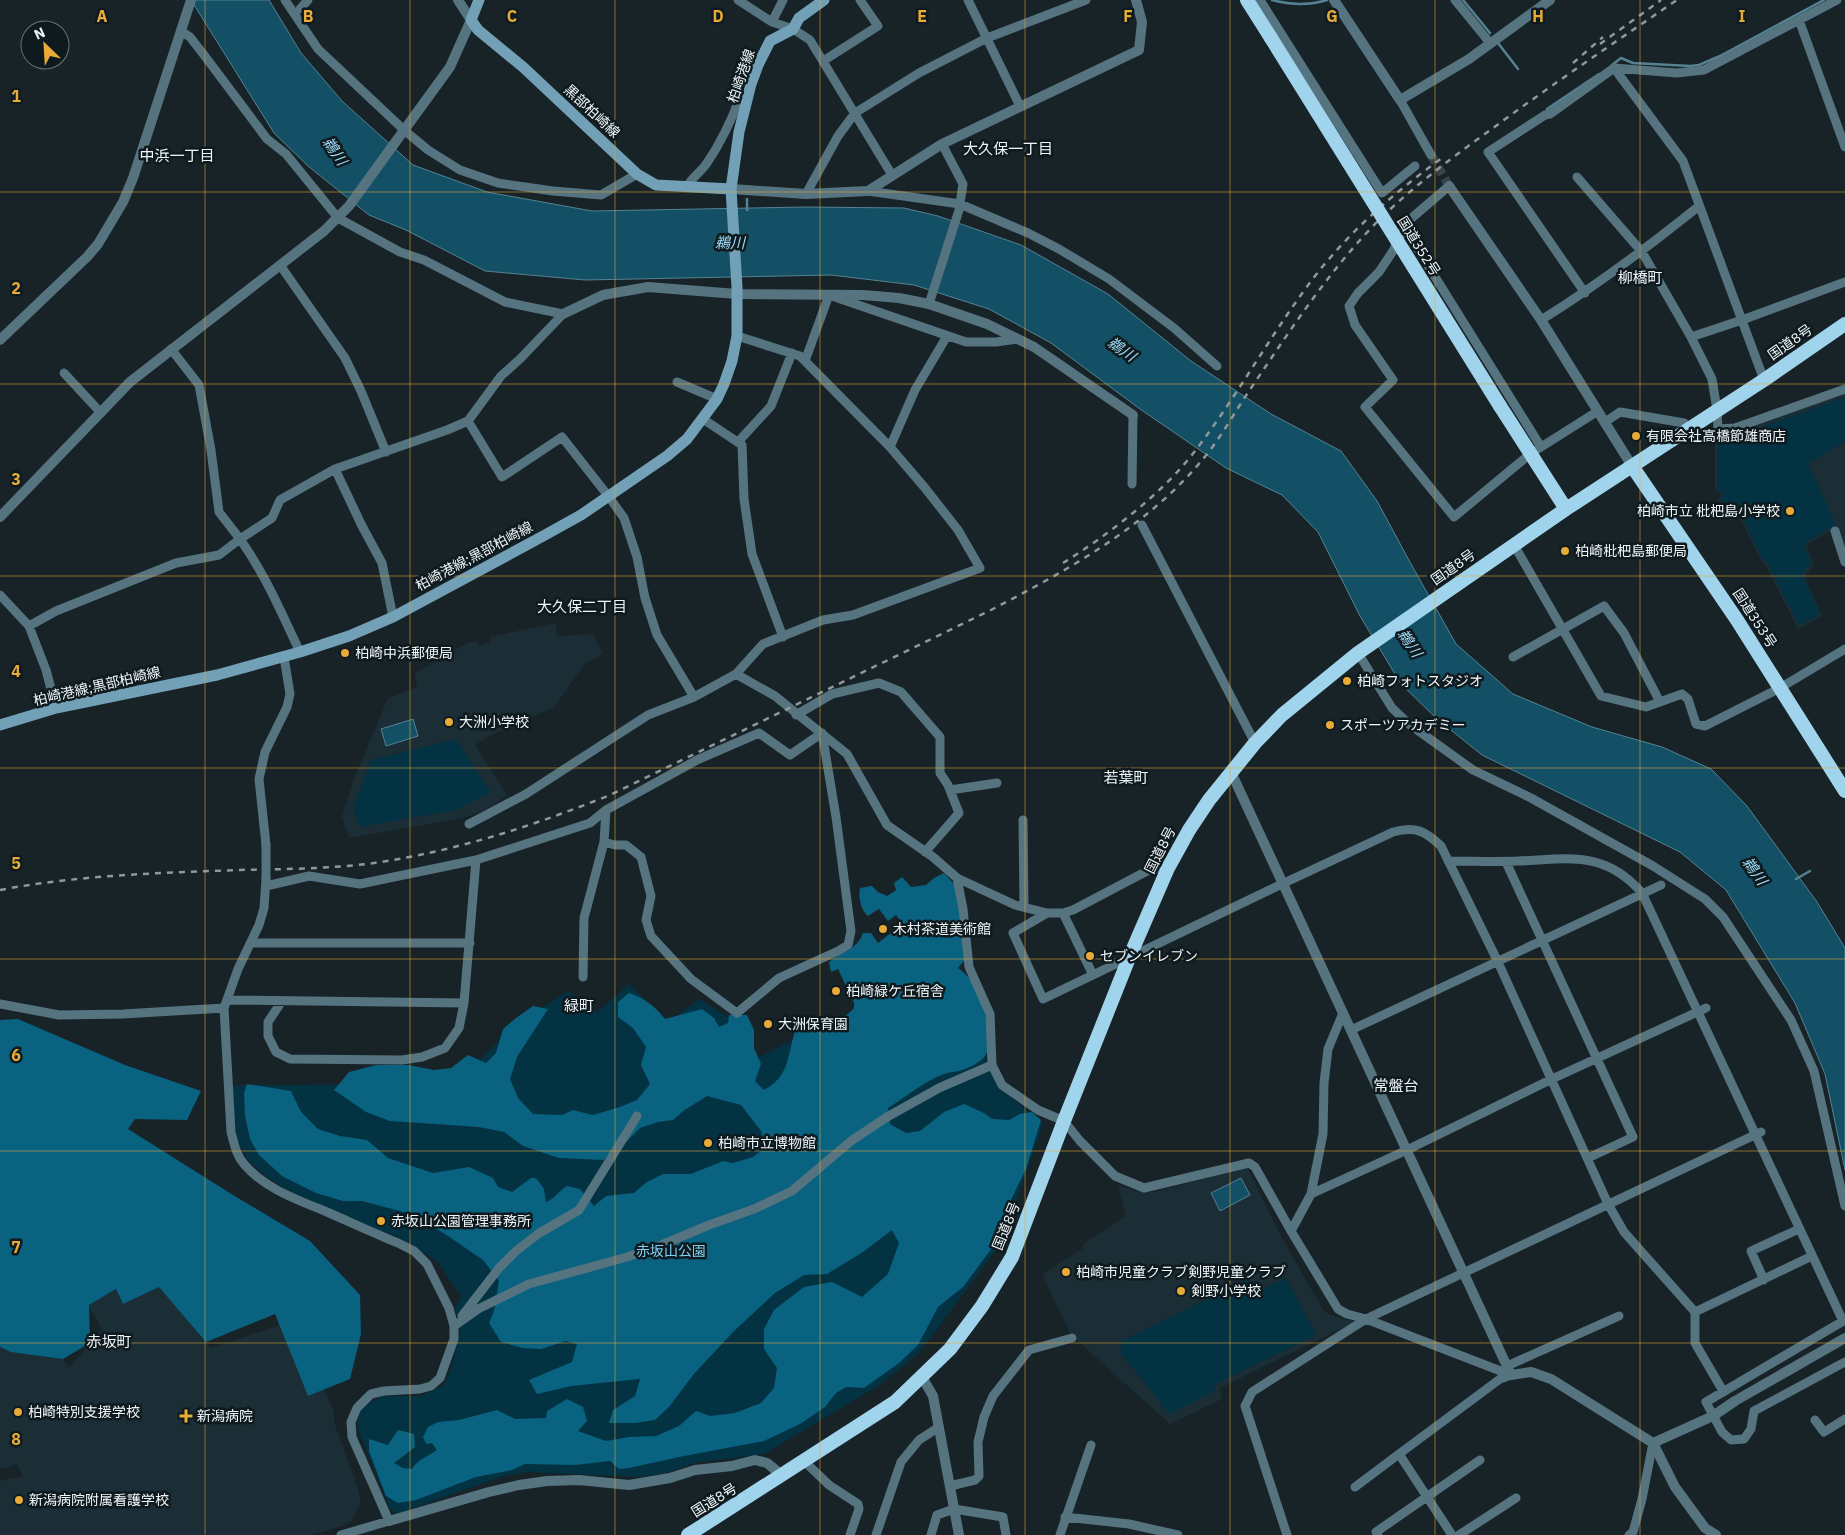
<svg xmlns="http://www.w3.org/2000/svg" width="1845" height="1535" font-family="'IBM Plex Sans','Noto Sans JP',sans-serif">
<rect width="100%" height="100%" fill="#182328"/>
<path fill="#1b2d35" d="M1845,391V555L1836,528L1806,545L1814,565L1804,576L1822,616L1798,629L1766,566L1761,561L1739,515L1731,507L1718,501L1721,494L1715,490V433L1732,432Z
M555,623L557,636L593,634L603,654L586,663L554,707L487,737L475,745L507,795L489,808L463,818L349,838L342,817L355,776L388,698L418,687L414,674L467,643L477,641L479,646L491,642L490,637Z
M1247,1167L1282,1238L1322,1308L1328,1314L1355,1322L1220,1388L1222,1399L1170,1424L1071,1335L1042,1274L1082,1249L1084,1243L1126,1216L1118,1185L1140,1192H1155Z
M160,1286L211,1348L292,1321L334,1411V1422L357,1486L361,1502L352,1521L345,1525L312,1535H0V1481L23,1476L16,1463L8,1468L0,1469V1341L63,1359L69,1368L102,1329L88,1305L116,1289L123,1304Z"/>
<path fill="#033243" d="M1845,397V441L1808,464L1836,524L1804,544L1811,563L1802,574L1820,615L1799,625L1768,564L1762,559L1741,514L1733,505L1721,500L1724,493L1717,489L1718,443Z
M456,739L490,792L456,810L360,827L353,809L371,760Z
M629,984L668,1023L699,999L731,1019L759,1057L833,1020L886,996L973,1004L986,1060L1000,1088L1043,1124L1002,1242L919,1353L878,1386L764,1454L694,1463L666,1473L640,1477L528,1472L504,1476L397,1514L389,1507L359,1431L358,1424L360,1412L369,1403L383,1396H422L444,1385L452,1366L461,1326L455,1309L461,1296L437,1261L398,1237L356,1223L289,1191L265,1176L247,1159L238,1141L233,1118V1085L443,1084L476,1064L514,1026L568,991L598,1012Z
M1286,1278L1316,1335L1216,1384L1213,1392L1170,1414L1120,1353L1122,1341L1248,1279L1255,1293Z"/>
<path fill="#096280" d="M944,873L954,884L961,899L964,961L958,968C970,975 981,995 984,1009C990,1040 999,1057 962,1070C956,1072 950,1072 944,1074C924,1081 906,1097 888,1108L890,1124L906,1133L920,1131L944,1112L964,1104L984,1113L992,1119L1009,1120L1020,1114L1032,1112L1041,1120L1026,1169L1007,1208L1002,1230L992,1248L963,1287L938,1307L918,1345L899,1363L864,1388L846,1387L836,1393L825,1407L800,1424L764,1441L684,1456L629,1468L619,1469L610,1461L575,1465L525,1464L512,1470L476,1477L416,1500L398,1503L386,1496L369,1451V1439L388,1445L398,1430L414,1434L415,1447L394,1463L403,1468L412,1469C417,1460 428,1456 437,1450L432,1443L426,1444L423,1437L428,1427L438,1422L459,1420L497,1410L515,1419L546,1418L547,1411L567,1399L583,1407L587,1421L578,1431L606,1441L629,1437L656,1436L679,1426L696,1411L710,1416L735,1413L761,1403L774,1388L777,1368L764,1349V1329L774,1310L804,1287L832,1282L862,1297L888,1274L899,1243L892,1230L863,1252L827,1274L804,1275L775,1293L733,1332L693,1375L669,1407L655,1420L635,1423H609L613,1410L635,1396L640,1379L571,1386L537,1394L529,1380L572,1362L577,1344L566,1341L541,1349L523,1348L501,1342L489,1323L494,1311L499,1281L483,1260L445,1234L411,1214L362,1201H343L316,1193L282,1176L259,1155L250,1139L245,1116L244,1093L247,1084L291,1091L301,1112L318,1129L340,1136L367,1140L388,1158L433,1173L469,1167L493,1178L498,1187L512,1192L531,1178H536L544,1189L546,1202C554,1199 559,1191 567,1186L580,1189L594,1206L606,1196L634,1193L647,1182L663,1174H691L723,1161L733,1163L753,1157L766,1147L761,1131L741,1105L707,1096L683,1111L673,1120L658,1122L640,1128L627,1141L611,1151L604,1160L559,1158L523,1146L504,1132L479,1127L390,1121L366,1112L334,1090L349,1072L376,1065H408L434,1070L451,1068L468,1055L486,1063L496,1053L503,1029L516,1018L533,1006L548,1009L517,1057L510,1079L518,1098L533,1114L562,1115L573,1110L593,1115L620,1107L637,1100L650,1084L641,1065L646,1047L633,1028L618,1017V1002L629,993C644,998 655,1006 665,1019L702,1009L714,1018L719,1027L728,1023L729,1015H747L754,1030V1048L761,1064L755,1081L764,1090C790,1076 787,1056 795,1031C808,1025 807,1029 819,1028C828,1028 849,1015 854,1008V1003L838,969L831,972L829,962C843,950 856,951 863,933H871L878,943L903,924L896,915L888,921L879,909L868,916C861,911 858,896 860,888L872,886L878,892L887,896L896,890L894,883L902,877L911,887L926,885L934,878Z
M18,1019L125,1065L201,1091L187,1120L135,1119L128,1129L233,1195L310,1241L360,1295L361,1334L350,1379L308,1396L275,1314L206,1342L159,1287L123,1304L116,1289L89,1305L90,1343L63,1359L11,1352L0,1347V1020Z"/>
<path fill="#135066" stroke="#558292" d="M191,0H269L301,53L342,101L413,165L487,192L592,211L805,207L904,208L938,216L1021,245L1108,294L1191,361L1271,414L1341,451L1377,501L1411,564L1456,644L1513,694L1592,727L1662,747L1711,769L1747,806L1817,902L1845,948V1170L1825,1074L1795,1003L1726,890L1680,852L1482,755L1436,718L1401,684L1360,616L1318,532L1282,495L1226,468L1140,409L1051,343L989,309L914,285L831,275L585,280L485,271L406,230L369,215L308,166L274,133Z
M413,719L418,736L386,746L381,729Z
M1241,1178L1250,1195L1220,1211L1211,1193Z"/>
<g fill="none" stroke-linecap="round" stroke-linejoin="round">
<path stroke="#558292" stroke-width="2.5" d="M1272,0C1291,5 1308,6 1327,0
M1463,0L1490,33
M1498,43L1518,69
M1612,65L1621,58L1633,63L1690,66L1699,65L1720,56L1824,0
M1547,109L1599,74
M747,199V210
M1796,879L1810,871"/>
<path stroke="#384347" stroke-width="9" stroke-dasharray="9 4.5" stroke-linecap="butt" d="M1431,155L1449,186"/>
<path stroke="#567380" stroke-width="9" d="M285,0L318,49L404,130L428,150L460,170L498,183L553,191L601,195L637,174
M738,0L772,22L793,29L810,40L892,175
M968,0L1020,106
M1260,0L1382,193L1415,166
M1455,0L1490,43
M300,9L308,0
M1799,20L1845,147
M772,22L783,0
M181,31L190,37L204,55L267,139L286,154L338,218L400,252L424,260L505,302L563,314
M823,61L878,26L860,0
M1614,68L1677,73L1704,70L1837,0
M1400,100L1431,155
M1577,177L1642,252L1691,337L1712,379L1717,410L1718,429L1735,428L1845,389
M1449,186L1407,222L1393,251L1379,272L1358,293L1349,306L1355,325L1393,380L1365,407L1454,517L1530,454L1598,411
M687,187C692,177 701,172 707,163C722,141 732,119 741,95H748
M868,191L960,204L1028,233L1059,249L1109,279L1174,328L1217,366
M806,194L838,136L855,113L919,73L987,38L1086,0
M1404,227L1541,447
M280,265L345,358L361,391L386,452
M1585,293L1488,152L1545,115L1550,114L1614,68L1683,161L1764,380
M929,304L959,210L963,184L942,144
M1541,320C1596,286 1648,247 1699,206
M1691,337L1742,320L1845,282
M805,361L829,295L966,342H996L1018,339
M64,373L101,413
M677,382L717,399
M703,419L742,445L744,499L752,554L783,637
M468,421L502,477L562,437L609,497L624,518L637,557L645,598L657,635L694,697
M1605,422L1620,412L1684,423L1690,428
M738,442L771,406L792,353
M890,447L915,390L947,336
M335,469L362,526L382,563L393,617
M1132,484L1133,415
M1142,525L1255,743
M1835,531L1845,562
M1514,545L1601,696L1646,707L1682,694L1688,699L1696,724L1705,726L1780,688L1845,649
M0,595L29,626L56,611L176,563L219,555L240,539L219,512L211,450L199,385L171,349
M29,626L46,670L56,708
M300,652C281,612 266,576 240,539L272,518L280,500L335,469L447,430L468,421L501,376L520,359L563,314
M1358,653L1392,708L1409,724L1473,770L1531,798L1653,866L1705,899L1723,917L1791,1020L1814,1071L1845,1206
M1513,657L1604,606L1624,633L1660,702
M736,674L775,696L847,754L887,825L933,857L957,878L1015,905L1047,913H1063L1073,910L1147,871L1168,868
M796,715L832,694L879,683L901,692L940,737V773L948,785L959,813L925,852
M950,790L997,783
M1023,820L1024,907
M469,824L526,794L648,715L694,697L736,674L763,644L823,620L853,615L980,568L958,530L925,488L890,447L800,356L737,336
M604,842L615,845H626L641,857L651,896L646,920L651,936L691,979L737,1013L779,978L838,951L848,945L851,931L836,817L822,733
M266,845L259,779L265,752L287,707L290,694L284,657
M1448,861C1472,861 1495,862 1518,861C1569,859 1605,850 1642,893L1843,1321
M1506,862L1633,1137L1588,1158
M957,878L963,909L969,967L990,1014L992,1065L1002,1085L1038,1110L1064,1121L1080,1141L1115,1176L1144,1188L1249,1163L1255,1167L1291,1231L1338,1309L1347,1314L1366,1319L1511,1375
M266,879L264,908L259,925L238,969L224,1008L231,1132C234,1143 236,1155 244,1164C265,1189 298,1200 327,1212C350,1222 374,1233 398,1243L414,1251L427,1264L449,1308L454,1326V1339L440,1378L431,1386L420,1389L384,1391L371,1394L357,1408L351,1422L352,1437L389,1521L341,1535
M266,886L309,876L360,884L476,860
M1047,913L1013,933L1043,999L1282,884L1393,832C1416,826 1425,831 1441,846L1497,960L1608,1204L1624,1232L1695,1312V1343L1723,1391
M1063,913L1093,975
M251,943H470
M583,977L584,918L604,842L606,810
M227,1000L464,1003
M282,1001L268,1022V1036L276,1052L290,1059L402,1060L422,1057L445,1048L459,1028L464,1003L476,860L590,823L606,810L697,760L759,733L790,755L822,733
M0,1004L59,1015L123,1014L224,1008
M1351,1030L1661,885
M1311,1194L1407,1150L1552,1079L1706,1008
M1291,1231L1311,1194L1323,1134L1324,1083L1328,1049L1343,1013
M1764,1280L1751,1251L1799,1229
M1695,1312L1812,1256
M462,1316L499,1268L516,1251L538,1234L579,1210L637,1116
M1845,1320L1706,1402L1722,1432L1731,1440L1744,1439L1751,1429L1754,1411L1845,1362
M454,1326L478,1309L529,1284L627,1257L659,1246L709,1225L754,1209L792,1191L851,1141L887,1117L939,1088L992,1065
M1507,1366L1619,1316
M1815,1420L1824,1432L1845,1419
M804,1461L829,1485L858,1504L859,1509L850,1535
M950,1486L975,1480L979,1476L978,1442L984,1417L993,1396L1029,1350L1072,1338
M1355,1487L1399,1454
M1065,1517L1129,1524L1178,1535
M876,1535L901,1462L919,1440L939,1427
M931,1535L937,1515L954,1509L1003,1517L1006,1535
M1060,1535L1091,1445
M1287,1535L1245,1406L1252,1392L1366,1319L1761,1132
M1378,1535L1376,1532L1480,1460
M1452,1535L1399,1454L1500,1379L1511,1375
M1459,1535L1516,1498
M1629,1535L1633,1532L1642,1499L1653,1443"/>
<path stroke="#567380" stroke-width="10" d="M1334,0L1400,100L1469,59L1550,0
M1449,186L1541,320L1632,466
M731,189L806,194L868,191L942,144L1139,50L1142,22L1136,0
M563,314L603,295L648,287L737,294L863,295L899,298L929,304L987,324L1034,347L1133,415
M0,340L87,257L98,244L123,202L133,178L191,0
M0,517L130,382L324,231L349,206L450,67L471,20L458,0
M1231,772L1511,1375L1531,1372L1551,1379L1653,1443L1675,1487L1705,1528L1716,1535
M922,1377L933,1396L959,1535
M1653,1443L1713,1416L1735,1401L1845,1338
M389,1521L489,1492L519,1485L547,1481L579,1480L629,1485L670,1478L695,1470L732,1466L755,1460L767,1463L783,1476"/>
<path stroke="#72a1b7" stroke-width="11" d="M479,0L471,20L478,30L523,67L637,174L656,185L731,189
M0,725L56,708L217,675L300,652L349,636L393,617L545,535L581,515L667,456L687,439L717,399L724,384L732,361L737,336V287L731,189L739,132L751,84L758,65L770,41L793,29L799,18L824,0"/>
<path stroke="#a0d4ec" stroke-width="14" d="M1247,0L1271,38
M1500,406L1566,509
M1632,466L1737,620L1845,791
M688,1535L895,1402L950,1349L982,1306L1012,1257L1064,1121L1129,958L1168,868L1189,830L1209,800L1255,743L1282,715L1358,653L1566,509L1764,380L1845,324"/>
<path stroke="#8f989c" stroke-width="2.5" stroke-dasharray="6 6" stroke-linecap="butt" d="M1600,44L1661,0
M1573,63L1603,37
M1063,563C1108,535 1163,493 1195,451C1238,395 1272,332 1315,276C1351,230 1395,192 1442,158
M0,890C79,875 158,873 238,870C283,869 329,869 374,863C456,851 533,826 610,795L991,610C1066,571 1148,526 1203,459C1220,439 1233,415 1247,394C1287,335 1327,273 1377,222C1412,187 1453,157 1493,128C1553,84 1615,42 1677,0"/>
<path stroke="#567380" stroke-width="9" d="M266,879V845"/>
<path stroke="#a0d4ec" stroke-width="14" d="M1271,38L1500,406"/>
</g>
<path fill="none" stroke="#e9ab38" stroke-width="1" stroke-opacity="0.55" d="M205,0V1535M410,0V1535M615,0V1535M820,0V1535M1025,0V1535M1230,0V1535M1435,0V1535M1640,0V1535M0,192H1845M0,384H1845M0,576H1845M0,768H1845M0,959H1845M0,1151H1845M0,1343H1845"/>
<g fill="#e9ab38" stroke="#0f1a1e" stroke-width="2">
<circle cx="1636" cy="436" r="5"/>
<circle cx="1790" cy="511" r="5"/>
<circle cx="1565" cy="551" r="5"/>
<circle cx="345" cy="653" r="5"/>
<circle cx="1347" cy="681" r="5"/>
<circle cx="449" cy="722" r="5"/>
<circle cx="1330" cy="725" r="5"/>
<circle cx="883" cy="929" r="5"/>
<circle cx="1090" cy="956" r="5"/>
<circle cx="836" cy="991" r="5"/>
<circle cx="768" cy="1024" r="5"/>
<circle cx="708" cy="1143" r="5"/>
<circle cx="381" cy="1221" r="5"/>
<circle cx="1066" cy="1272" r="5"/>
<circle cx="1181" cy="1291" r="5"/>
<circle cx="18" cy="1412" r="5"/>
<path d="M183.5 1408.5h5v5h5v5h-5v5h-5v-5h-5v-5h5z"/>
<circle cx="19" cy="1500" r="5"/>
</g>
<g text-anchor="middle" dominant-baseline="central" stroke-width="5" stroke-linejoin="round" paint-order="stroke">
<g font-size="14" fill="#eff6f9" stroke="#0f1a1e">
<text transform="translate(741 76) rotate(-71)">柏崎港線</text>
<text transform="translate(592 111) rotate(43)">黒部柏崎線</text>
<text transform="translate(1419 246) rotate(58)">国道352号</text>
<text transform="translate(1790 342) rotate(-35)">国道8号</text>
<text transform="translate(474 556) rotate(-28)">柏崎港線;黒部柏崎線</text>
<text transform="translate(1453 567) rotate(-35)">国道8号</text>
<text transform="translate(1755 618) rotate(57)">国道353号</text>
<text transform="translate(97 686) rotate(-13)">柏崎港線;黒部柏崎線</text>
<text transform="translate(1160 850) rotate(-63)">国道8号</text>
<text transform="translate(1006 1226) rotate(-68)">国道8号</text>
<text transform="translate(714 1500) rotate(-32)">国道8号</text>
</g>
<g font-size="14" fill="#eff6f9" stroke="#0f1a1e" text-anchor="start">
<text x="1646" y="436">有限会社高橋節雄商店</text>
<text x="1780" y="511" text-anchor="end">柏崎市立 枇杷島小学校</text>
<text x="1575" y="551">柏崎枇杷島郵便局</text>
<text x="355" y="653">柏崎中浜郵便局</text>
<text x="1357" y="681">柏崎フォトスタジオ</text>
<text x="459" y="722">大洲小学校</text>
<text x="1340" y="725">スポーツアカデミー</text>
<text x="893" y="929">木村茶道美術館</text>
<text x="1100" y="956">セブンイレブン</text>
<text x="846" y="991">柏崎緑ケ丘宿舎</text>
<text x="778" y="1024">大洲保育園</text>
<text x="718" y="1143">柏崎市立博物館</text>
<text x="391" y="1221">赤坂山公園管理事務所</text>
<text x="1076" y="1272">柏崎市児童クラブ剣野児童クラブ</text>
<text x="1191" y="1291">剣野小学校</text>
<text x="28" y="1412">柏崎特別支援学校</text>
<text x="197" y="1416">新潟病院</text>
<text x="29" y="1500">新潟病院附属看護学校</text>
</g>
<g font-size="14" fill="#80d1f5" stroke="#0f1a1e">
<text x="671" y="1251">赤坂山公園</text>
</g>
<g font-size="15" fill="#eff6f9" stroke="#0f1a1e">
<text x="1008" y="148">大久保一丁目</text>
<text x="177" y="155">中浜一丁目</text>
<text x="1640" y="277">柳橋町</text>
<text x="582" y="606">大久保二丁目</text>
<text x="1126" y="777">若葉町</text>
<text x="579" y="1005">緑町</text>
<text x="1396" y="1085">常盤台</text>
<text x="109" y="1341">赤坂町</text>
</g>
<g font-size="15" font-style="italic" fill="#9ed9f4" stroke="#0f1a1e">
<text transform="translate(335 151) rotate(55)">鵜川</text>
<text x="730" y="242">鵜川</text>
<text transform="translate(1122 349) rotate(35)">鵜川</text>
<text transform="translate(1410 643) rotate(56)">鵜川</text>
<text transform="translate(1755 871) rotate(54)">鵜川</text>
</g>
</g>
<g font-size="16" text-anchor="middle" font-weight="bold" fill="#e9ab38" stroke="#0f1a1e" stroke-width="5" stroke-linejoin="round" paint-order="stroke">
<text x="102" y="22">A</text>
<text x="308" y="22">B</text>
<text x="512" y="22">C</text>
<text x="718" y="22">D</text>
<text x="922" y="22">E</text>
<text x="1128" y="22">F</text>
<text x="1332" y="22">G</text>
<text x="1538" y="22">H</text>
<text x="1742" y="22">I</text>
<text x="16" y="102">1</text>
<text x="16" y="294">2</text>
<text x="16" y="485">3</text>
<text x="16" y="677">4</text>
<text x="16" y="869">5</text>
<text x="16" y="1061">6</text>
<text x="16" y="1253">7</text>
<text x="16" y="1445">8</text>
</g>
<g transform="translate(45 45) rotate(335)"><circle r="24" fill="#0f1a1e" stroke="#697276"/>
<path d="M0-4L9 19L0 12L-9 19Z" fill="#e9ab38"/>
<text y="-8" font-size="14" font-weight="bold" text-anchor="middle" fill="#eff6f9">N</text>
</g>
</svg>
